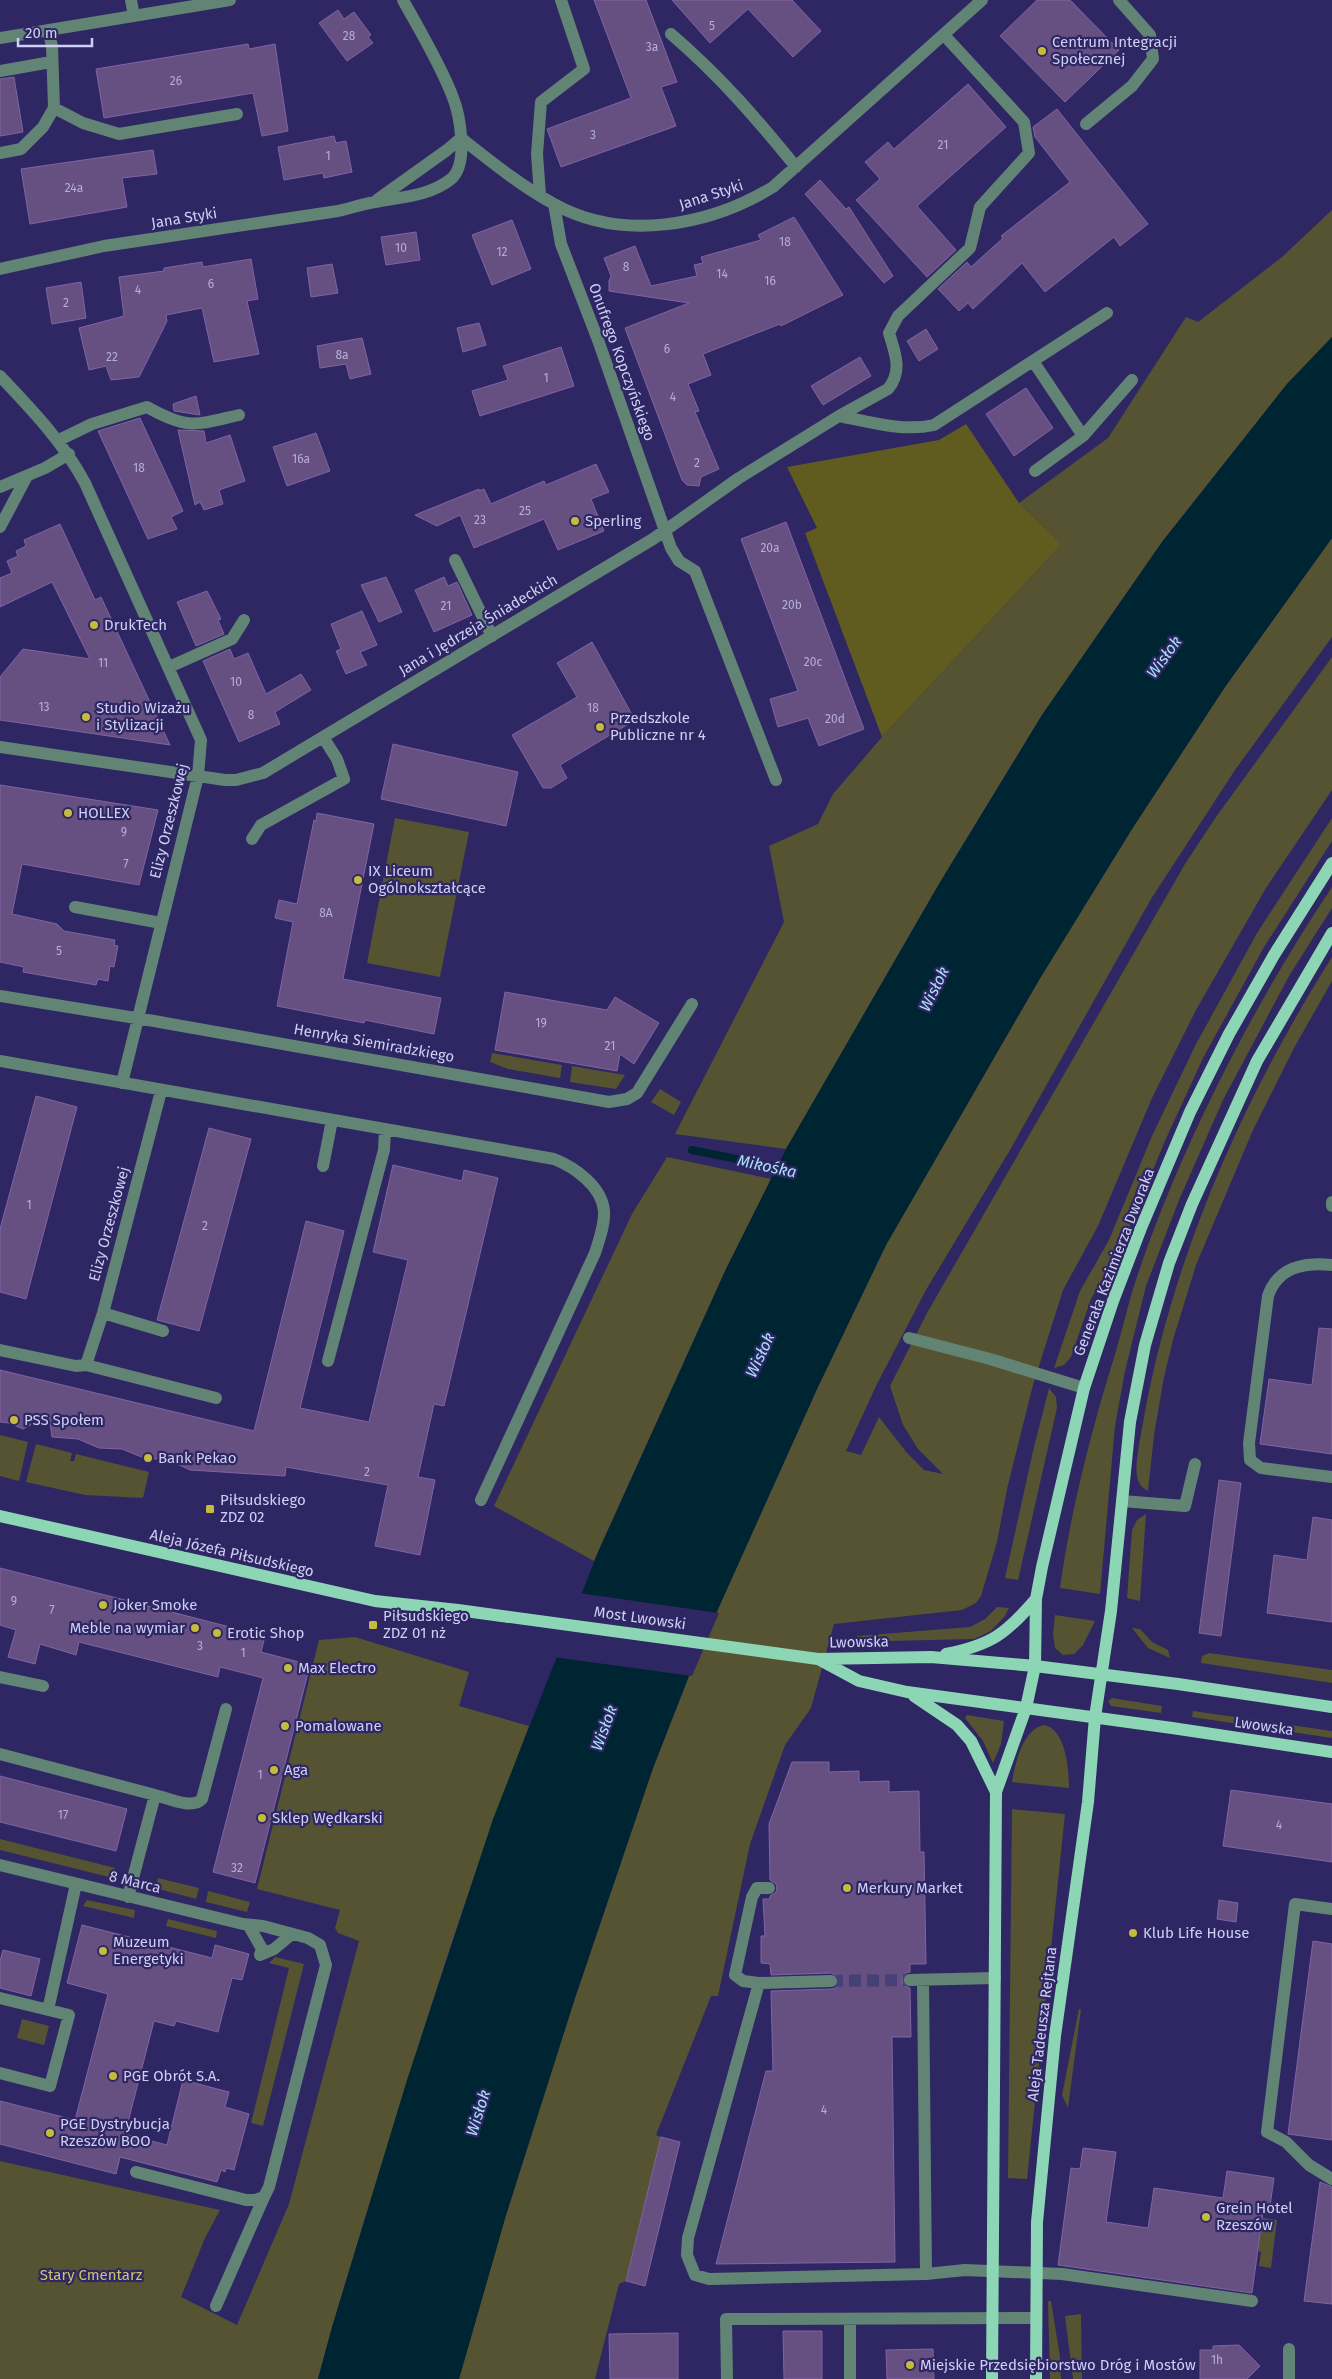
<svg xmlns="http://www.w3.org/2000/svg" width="1332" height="2379" font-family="'Fira Sans',sans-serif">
<rect width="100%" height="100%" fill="#2e2763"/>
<path fill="#555331" d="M1332,210V337L1287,384L1162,542L1042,715L939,884L786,1149L675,1134L784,922L769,846L818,824L833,794L882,737L1062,544L1019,503L1108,438L1186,317L1198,322L1282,257Z
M1332,538V637L1235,770L1151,899L1010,1150L926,1290L877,1384L846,1451L861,1455L879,1417L907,1453L924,1470L943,1474L918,1449L903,1425L890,1386L927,1313L1185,864L1216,817L1332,657V790L1266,888L1196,1010L1152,1098L1098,1226L1063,1290L1033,1385L1007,1489L997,1542L981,1596L976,1603L962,1610L834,1624L811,1708L785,1745L750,1844L718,1996H711L656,2135L661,2137L626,2281L619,2284L595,2379H459L506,2215L575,1998L653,1768L696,1658L817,1389L886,1245L1039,980L1132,829L1225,687Z
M395,818L469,832L440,977L367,963Z
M1332,818V841L1264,947L1203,1058L1164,1143L1125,1238L1091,1299L1071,1357L1064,1365L1054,1368L1080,1291L1109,1240L1152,1136L1195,1046L1257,933Z
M1332,887V908L1289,976L1223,1100L1179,1200L1146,1286L1125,1371L1115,1426L1100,1594L1060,1588C1071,1508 1092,1428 1116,1351C1122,1330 1127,1309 1133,1289C1177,1153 1253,1005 1332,887Z
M1332,957V981L1294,1048L1253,1130L1196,1265L1173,1340L1164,1377L1154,1435L1148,1491C1143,1488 1140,1486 1138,1480C1133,1467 1142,1432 1144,1417C1174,1253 1244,1097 1332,957Z
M492,1053L562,1065L560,1078L508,1069L490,1062Z
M572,1066L625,1075L616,1089L570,1082Z
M660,1089L681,1102L674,1115L651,1102Z
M667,1157L771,1179L726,1269L594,1561L494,1506L632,1214Z
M1049,1388L1056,1397L1057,1408L1018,1580L1005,1578L1033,1451Z
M0,1435L28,1442L19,1481L0,1476Z
M36,1444L72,1453L70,1461H74L76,1454L149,1472L143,1498L85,1495L26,1482Z
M1146,1514L1140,1601L1127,1598L1132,1530L1137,1520Z
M997,1607L1009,1608L1005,1616L991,1631L974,1639L888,1641L858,1640L857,1636L970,1627L985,1619Z
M1055,1615L1095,1621L1083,1645L1074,1654L1063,1655L1055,1648L1053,1635Z
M1132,1628L1140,1629L1152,1642L1168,1650L1170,1658L1148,1648Z
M355,1637L469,1672L459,1706L529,1726C476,1864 430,2006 387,2148C363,2225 339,2301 318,2379H0V2161L220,2210L205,2238L181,2297L237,2325L289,2204L359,1941L338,1933L335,1928L340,1910L257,1889L319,1640Z
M1209,1653L1332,1670V1683L1201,1663L1202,1656Z
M1112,1698L1162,1706L1161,1713L1111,1706L1108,1701Z
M1193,1711L1332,1731V1738L1192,1717Z
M967,1715L1004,1721L1001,1744L993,1763L983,1741L965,1718Z
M1044,1725C1066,1729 1069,1770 1069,1788L1012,1782C1015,1763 1023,1729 1044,1725Z
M1012,1809L1065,1814L1027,2179L1008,2178Z
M0,1839L115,1868L113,1878L0,1850Z
M158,1878L199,1888L196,1899L155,1888Z
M208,1891L250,1902L247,1912L206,1902Z
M87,1900L135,1910L134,1918L83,1906Z
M168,1919L217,1931L216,1938L166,1926Z
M275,1957L304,1964L263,2126L251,2123L289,1968L269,1963Z
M1079,2009H1081L1068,2108L1062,2095Z
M22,2019L49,2026L44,2045L17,2038Z
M1263,2218L1277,2220L1271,2268L1259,2266L1261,2252L1258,2251Z
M1048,2301H1051L1060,2357L1061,2379H1050Z
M1081,2314L1082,2379H1073L1065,2316Z"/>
<path fill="#605b1f" d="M966,424L1019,503L1062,544L882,737L805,533L817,528L787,467L939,440Z"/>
<path fill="#002532" d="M1332,337V538L1225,687L1132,829L1039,980L886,1245L817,1389L696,1658L653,1768L575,1998L506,2215L459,2379H318L332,2327L407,2080L493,1819L598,1552L726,1269L786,1149L939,884L1042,715L1162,542L1287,384Z"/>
<path fill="#2e2763" d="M579,1593L719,1613L692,1676L553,1657Z"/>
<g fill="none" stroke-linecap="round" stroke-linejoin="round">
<path stroke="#002532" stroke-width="8" d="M692,1150L786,1169"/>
</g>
<path fill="#665081" stroke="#8163a4" d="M594,0H646L677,82L661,87L676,126L561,167L547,129L631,98Z
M672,0H792L821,31L793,57L748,9L710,43Z
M1037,0H1070L1119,50L1065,102L1000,36Z
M338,10L344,19L354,12L371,35L368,37L373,43L347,61L319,23Z
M248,44L249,49L275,44L288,131L262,136L253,93L104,118L96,69Z
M14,77L23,132L0,136V79Z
M968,84L1006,127L917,206L956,250L927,277L856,200L880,179L865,162L888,142L894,149Z
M1057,109L1148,224L1120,246L1114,237L1045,292L1022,263L973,309L968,303L959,311L938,289L967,262L971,267L1003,238L1001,236L1070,182L1035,137L1033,127Z
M334,136L336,143L346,141L352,172L324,178L323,173L284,180L278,147Z
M153,150L157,174L122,178L127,207L30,224L21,169Z
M820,180L846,209L849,207L893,276L884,283L805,194Z
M794,217L843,295L781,326L780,324L703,354L711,375L688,384L699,411L695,412L719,469L701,477L699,486L687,485L682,480L625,328L689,303L609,291V281L611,276L604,258L635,246L651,286L697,276L694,265L703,263L701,257L761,240L758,235Z
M512,220L531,269L492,285L472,235Z
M416,232L420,260L386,265L381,237Z
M251,259L258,299L247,301L259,354L214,362L202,308L166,315L167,321L139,377L111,380L106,366L89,370L79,328L124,316L119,277L164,271V268L202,262L203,267Z
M332,264L338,293L311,297L307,268Z
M81,282L86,318L52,324L46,288Z
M479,323L486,345L463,352L457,328Z
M926,329L938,349L919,361L907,341Z
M362,338L371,374L350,379L346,364L320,368L317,346Z
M561,347L574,386L480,416L472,391L508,380L503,366Z
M860,357L871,376L823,405L811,386Z
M1026,388L1053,428L1014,456L986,414Z
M196,396L200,415L174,411L173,404Z
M140,418L183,511L171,517L177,529L148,539L98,431Z
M178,430L204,431L206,443L230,435L245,481L219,490L223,504L204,510L200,502L195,505Z
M316,433L330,471L287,486L273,447Z
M596,464L609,492L591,499L604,531L558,550L544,519L474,548L460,515L437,526L415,515L479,489V491L484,489L491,504L544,481L546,485Z
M786,522L864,729L819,746L808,718L778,727L770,699L798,691L741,539Z
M60,524L95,600L101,597L170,745L0,720V677L23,649L90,659L52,582L0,607V578L12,573L7,561L18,556L16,551L26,546L24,540Z
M386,577L402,612L379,622L361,585Z
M444,577L448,586L457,582L472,615L434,632L415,590Z
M207,591L221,619L218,620L224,634L196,646L177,602Z
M362,611L377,645L360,652L367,665L346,674L336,651L341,649L331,624Z
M592,642L635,720L560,765L567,778L551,788H543L512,735L577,697L557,663Z
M230,649L234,659L248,653L266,694L301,674L311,690L275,712L280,724L239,742L203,661Z
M393,744L518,772L506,826L381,799Z
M0,785L158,810L139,885L22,864L12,914L57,924L64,931L115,940L114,945L118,946L114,967L110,966L108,981L98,979L96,985L23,972L24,967L0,962Z
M317,813L374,824L343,979L441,998L434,1034L365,1020L364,1023L277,1006L293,922L275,918L279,900L297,904L314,820L316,821Z
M505,992L607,1010L615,997L659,1023L634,1064L620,1054L617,1071L495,1050Z
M36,1096L77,1107L26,1299L0,1292V1229Z
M209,1128L251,1139L199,1331L157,1320Z
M393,1165L462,1181L464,1170L498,1178L444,1406L434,1404L418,1477L435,1480L420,1555L375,1546L388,1485L286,1467L285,1476L190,1470L169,1460L144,1458L122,1449L99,1448L78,1439L52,1437L49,1415L23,1429L9,1423L0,1422V1370L254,1431L306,1221L344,1231L300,1408L369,1422L408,1260L373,1252Z
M1319,1328L1332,1329V1454L1260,1444L1269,1379L1312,1385Z
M1219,1480L1241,1483L1221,1636L1199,1633Z
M1313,1517L1332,1520V1622L1267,1613L1274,1555L1307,1560Z
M0,1568L265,1636L261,1652L310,1665L255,1883L213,1872L263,1678L220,1667L218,1677L79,1642L76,1655L40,1644L35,1664L8,1657L16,1630L0,1625Z
M792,1762H829V1772L859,1771V1782L889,1781V1792L919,1791L920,1852H924L926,1964H910V1972L905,1973L902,1980L903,1985L910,1988L911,2037H892L895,2262L716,2264L766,2071H773L771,1991L831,1989L836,1988L839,1981L838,1976L831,1973L771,1975L770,1964L761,1963V1936H765L763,1899H770V1896L776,1892L777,1888L776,1884L770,1880L769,1824Z
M0,1776L127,1809L116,1851L0,1822Z
M1231,1790L1332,1804V1862L1223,1846Z
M1219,1900L1238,1903L1236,1922L1217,1919Z
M82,1925L212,1958L215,1945L249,1954L242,1980L232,1978L218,2032L176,2021L174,2026L154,2021L125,2134L167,2145L183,2080L229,2092L225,2107L249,2114L234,2170L226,2168L225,2172L221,2170L217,2182L120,2157L116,2174L0,2144V2101L75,2120L108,1994L67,1983Z
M1313,1941L1332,1944V2140L1288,2134Z
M3,1950L40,1959L31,1996L0,1988V1961Z
M661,2137L680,2142L645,2286L626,2281Z
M1083,2148L1116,2152L1106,2222L1148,2228L1154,2188L1223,2198L1227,2171L1274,2178L1270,2206L1264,2205L1252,2293L1058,2265L1071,2168L1080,2169Z
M1320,2182L1332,2187V2304L1304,2301Z
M783,2331H822V2379H784Z
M678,2333V2379H610L609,2334Z
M1239,2345L1260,2366L1247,2379H1200V2350H1213V2346Z
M933,2349L934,2379H887L886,2350Z"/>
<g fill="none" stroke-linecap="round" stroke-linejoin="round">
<path stroke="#464079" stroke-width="12" stroke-dasharray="12 6" stroke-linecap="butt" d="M831,1981L910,1980"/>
<path stroke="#628474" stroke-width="12" d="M131,0L134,16
M671,34C720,76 756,118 796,167
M0,38L230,0
M0,71L51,62
M54,108L83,123L119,134L237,114
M1086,124L1132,86L1153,59L1150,35L1119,0
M461,138C490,161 521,186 554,204C622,242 709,226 773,187L982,0
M0,153L21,149L43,127L54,108L52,46L48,30
M540,195L537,154L541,102L584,69L561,0
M377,200L447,150L461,138
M554,204L561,244L598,340L671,548L679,561L695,571L776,780
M0,269L104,246L338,211C351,208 363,204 375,202C401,197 430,196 451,179C469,164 460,114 452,95C439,62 420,31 403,0
M1033,361L1083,436
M0,376C32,410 63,442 85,483L201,740L198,776L122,1083
M839,416C870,422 903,432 934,425L1107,313
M59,440L92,424L147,407C188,430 195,425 239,415
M1035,471L1083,436L1132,380
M0,487L45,468L69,454
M0,527L27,476
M455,560L492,636
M169,667L232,639L244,620
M0,747L225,780H236L263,773L653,539L739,478L839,416L888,389C903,371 895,353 889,333L898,316L970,248L980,207L1029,153L1024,122L944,35
M252,839L261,825L344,779L337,759L323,737
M75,907L161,923
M0,996L154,1021L609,1102L627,1099L637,1093L692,1004
M0,1061L554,1159C574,1167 602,1186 604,1211C605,1225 599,1240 595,1253L481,1500
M323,1166L332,1120
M1332,1202V1206
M1332,1265C1304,1262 1278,1267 1268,1296L1249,1443L1250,1460L1261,1468L1332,1477
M103,1313L163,1331
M909,1338L990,1359L1084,1388
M0,1350L76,1366L86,1365L216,1398
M328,1361L384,1150L385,1129
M86,1365L103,1313L161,1091
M1122,1501L1185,1506L1195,1464
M0,1677L43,1686
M0,1754L155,1795L128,1897
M155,1795C168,1798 192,1810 202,1799L226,1709
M0,1865L243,1924L263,1926L308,1938L320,1945L326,1965L269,2187L264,2197L255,2200H246L136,2172
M1332,1909L1295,1904L1267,2132L1286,2142L1309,2165L1332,2179
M249,1926L262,1949L260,1955L274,1949L292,1934
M910,1980L995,1978
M923,1980L926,2274
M831,1981L759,1983L688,2238L687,2255L695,2275L709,2279L926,2274L965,2270L1062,2274L1252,2301
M759,1983L743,1981L735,1975L752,1897L757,1888H769
M0,1998L69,2015L50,2086L0,2073
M48,2010L76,1884
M216,2306L264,2197
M850,2319V2379
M1289,2349V2379
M727,2379L726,2319L1035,2318"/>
<path stroke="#8dd6b5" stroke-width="12" d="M0,1516L375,1601L458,1610L818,1659L931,1657L1035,1666L1178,1684L1332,1707
M946,1654C991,1645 1006,1634 1036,1599
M820,1660L859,1681L907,1692L1172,1728L1332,1752
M914,1696L957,1725L971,1741L996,1792
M992,2379L996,1792L1026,1708L1035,1666L1036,1599L1042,1567L1084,1388L1113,1301L1141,1228L1190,1112L1229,1034L1274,955L1332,863
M1036,2379L1037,2222L1055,2036L1088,1802L1095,1717L1111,1611L1130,1422L1145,1345L1169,1263L1192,1204L1257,1061L1332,933"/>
</g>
<g fill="#c7bb3c" stroke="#2e2763" stroke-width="2">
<circle cx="1042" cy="51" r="5"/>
<circle cx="575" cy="521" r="5"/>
<circle cx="94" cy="625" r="5"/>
<circle cx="86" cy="717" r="5"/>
<circle cx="600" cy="727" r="5"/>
<circle cx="68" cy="813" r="5"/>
<circle cx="358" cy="880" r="5"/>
<circle cx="14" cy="1420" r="5"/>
<circle cx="148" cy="1458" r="5"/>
<rect x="205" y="1504" width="10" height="10" rx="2.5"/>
<circle cx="103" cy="1605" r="5"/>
<rect x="368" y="1620" width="10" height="10" rx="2.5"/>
<circle cx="195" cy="1628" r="5"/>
<circle cx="217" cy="1633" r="5"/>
<circle cx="288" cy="1668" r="5"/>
<circle cx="285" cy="1726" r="5"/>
<circle cx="274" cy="1770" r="5"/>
<circle cx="262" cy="1818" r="5"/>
<circle cx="847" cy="1888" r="5"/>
<circle cx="1133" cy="1933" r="5"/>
<circle cx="103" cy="1951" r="5"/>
<circle cx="113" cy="2076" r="5"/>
<circle cx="50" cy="2133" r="5"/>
<circle cx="1206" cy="2217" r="5"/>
<circle cx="910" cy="2365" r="5"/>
</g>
<g text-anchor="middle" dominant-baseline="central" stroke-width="4.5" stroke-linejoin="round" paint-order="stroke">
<g font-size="12" fill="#b4afd7">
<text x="712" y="26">5</text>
<text x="349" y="36">28</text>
<text x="652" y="47">3a</text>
<text x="176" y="81">26</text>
<text x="593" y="135">3</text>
<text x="943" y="145">21</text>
<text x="328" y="156">1</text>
<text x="74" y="188">24a</text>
<text x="785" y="242">18</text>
<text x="401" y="248">10</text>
<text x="502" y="252">12</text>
<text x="626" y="267">8</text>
<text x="722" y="274">14</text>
<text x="770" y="281">16</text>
<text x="211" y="284">6</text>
<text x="138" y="290">4</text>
<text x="66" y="303">2</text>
<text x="667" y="349">6</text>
<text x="342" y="355">8a</text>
<text x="112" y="357">22</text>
<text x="546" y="378">1</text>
<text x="673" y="397">4</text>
<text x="301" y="459">16a</text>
<text x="697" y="463">2</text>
<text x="139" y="468">18</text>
<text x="525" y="511">25</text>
<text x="480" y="520">23</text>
<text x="770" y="548">20a</text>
<text x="792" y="605">20b</text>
<text x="446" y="606">21</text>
<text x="813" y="662">20c</text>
<text x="103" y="663">11</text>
<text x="236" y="682">10</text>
<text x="44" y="707">13</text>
<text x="593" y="708">18</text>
<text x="251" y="715">8</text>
<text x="835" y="719">20d</text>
<text x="124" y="832">9</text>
<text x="126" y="864">7</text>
<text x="326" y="913">8A</text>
<text x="59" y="951">5</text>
<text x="541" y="1023">19</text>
<text x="610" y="1046">21</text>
<text x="29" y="1205">1</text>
<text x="205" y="1226">2</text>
<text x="367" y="1472">2</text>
<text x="14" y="1601">9</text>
<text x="52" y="1610">7</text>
<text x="200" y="1646">3</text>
<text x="243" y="1653">1</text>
<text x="260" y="1775">1</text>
<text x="63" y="1815">17</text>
<text x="1279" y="1825">4</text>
<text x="237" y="1868">32</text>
<text x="824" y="2110">4</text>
<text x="1217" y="2360">1h</text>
</g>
<g font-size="15" fill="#cecff4" stroke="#2e2763" text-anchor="start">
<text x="1052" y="42">Centrum Integracji<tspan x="1052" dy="17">Społecznej</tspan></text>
<text x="585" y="521">Sperling</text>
<text x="104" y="625">DrukTech</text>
<text x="96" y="708">Studio Wizażu<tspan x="96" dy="17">i Stylizacji</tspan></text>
<text x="610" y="718">Przedszkole<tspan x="610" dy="17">Publiczne nr 4</tspan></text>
<text x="78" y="813">HOLLEX</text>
<text x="368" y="871">IX Liceum<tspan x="368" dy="17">Ogólnokształcące</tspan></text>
<text x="24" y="1420">PSS Społem</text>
<text x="158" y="1458">Bank Pekao</text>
<text x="220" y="1500">Piłsudskiego<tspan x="220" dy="17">ZDZ 02</tspan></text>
<text x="113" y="1605">Joker Smoke</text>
<text x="383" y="1616">Piłsudskiego<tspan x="383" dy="17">ZDZ 01 nż</tspan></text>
<text x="185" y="1628" text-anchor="end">Meble na wymiar</text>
<text x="227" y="1633">Erotic Shop</text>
<text x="298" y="1668">Max Electro</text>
<text x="295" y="1726">Pomalowane</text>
<text x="284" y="1770">Aga</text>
<text x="272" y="1818">Sklep Wędkarski</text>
<text x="857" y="1888">Merkury Market</text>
<text x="1143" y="1933">Klub Life House</text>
<text x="113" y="1942">Muzeum<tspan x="113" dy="17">Energetyki</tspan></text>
<text x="123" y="2076">PGE Obrót S.A.</text>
<text x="60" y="2124">PGE Dystrybucja<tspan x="60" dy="17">Rzeszów BOO</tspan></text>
<text x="1216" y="2208">Grein Hotel<tspan x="1216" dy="17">Rzeszów</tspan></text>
<text x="920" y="2365">Miejskie Przedsiębiorstwo Dróg i Mostów</text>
</g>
<g font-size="15" fill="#cecff4" stroke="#2e2763">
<text transform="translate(711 195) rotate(-18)">Jana Styki</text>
<text transform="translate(184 218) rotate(-9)">Jana Styki</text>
<text transform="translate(622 362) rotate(70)">Onufrego Kopczyńskiego</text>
<text transform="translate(478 625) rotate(-31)">Jana i Jędrzeja Śniadeckich</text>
<text transform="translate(169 821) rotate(-76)">Elizy Orzeszkowej</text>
<text transform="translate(374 1043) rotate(10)">Henryka Siemiradzkiego</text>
<text transform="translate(109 1224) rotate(-75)">Elizy Orzeszkowej</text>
<text transform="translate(1114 1262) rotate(-69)">Generała Kazimierza Dworaka</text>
<text transform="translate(232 1553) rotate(13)">Aleja Józefa Piłsudskiego</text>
<text transform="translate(640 1618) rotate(8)">Most Lwowski</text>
<text transform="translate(859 1642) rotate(-1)">Lwowska</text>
<text transform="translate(1264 1726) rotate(8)">Lwowska</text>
<text transform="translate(135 1882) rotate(14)">8 Marca</text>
<text transform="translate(1042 2024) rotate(-83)">Aleja Tadeusza Rejtana</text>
</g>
<g font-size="15" fill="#ccc46c" stroke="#2e2763">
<text x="91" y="2275">Stary Cmentarz</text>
</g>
<g font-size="16" font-style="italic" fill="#a8e1f7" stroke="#2e2763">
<text transform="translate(1164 657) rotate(-54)">Wisłok</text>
<text transform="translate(934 989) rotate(-64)">Wisłok</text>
<text transform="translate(767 1166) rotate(12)">Mikośka</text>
<text transform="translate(760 1355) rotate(-65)">Wisłok</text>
<text transform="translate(604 1728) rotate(-70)">Wisłok</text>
<text transform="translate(478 2113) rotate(-73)">Wisłok</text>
</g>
</g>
<path d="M18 38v8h74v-8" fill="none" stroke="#cecff4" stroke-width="2.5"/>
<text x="25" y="38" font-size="15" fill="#cecff4" stroke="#2e2763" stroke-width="4" paint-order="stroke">20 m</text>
</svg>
